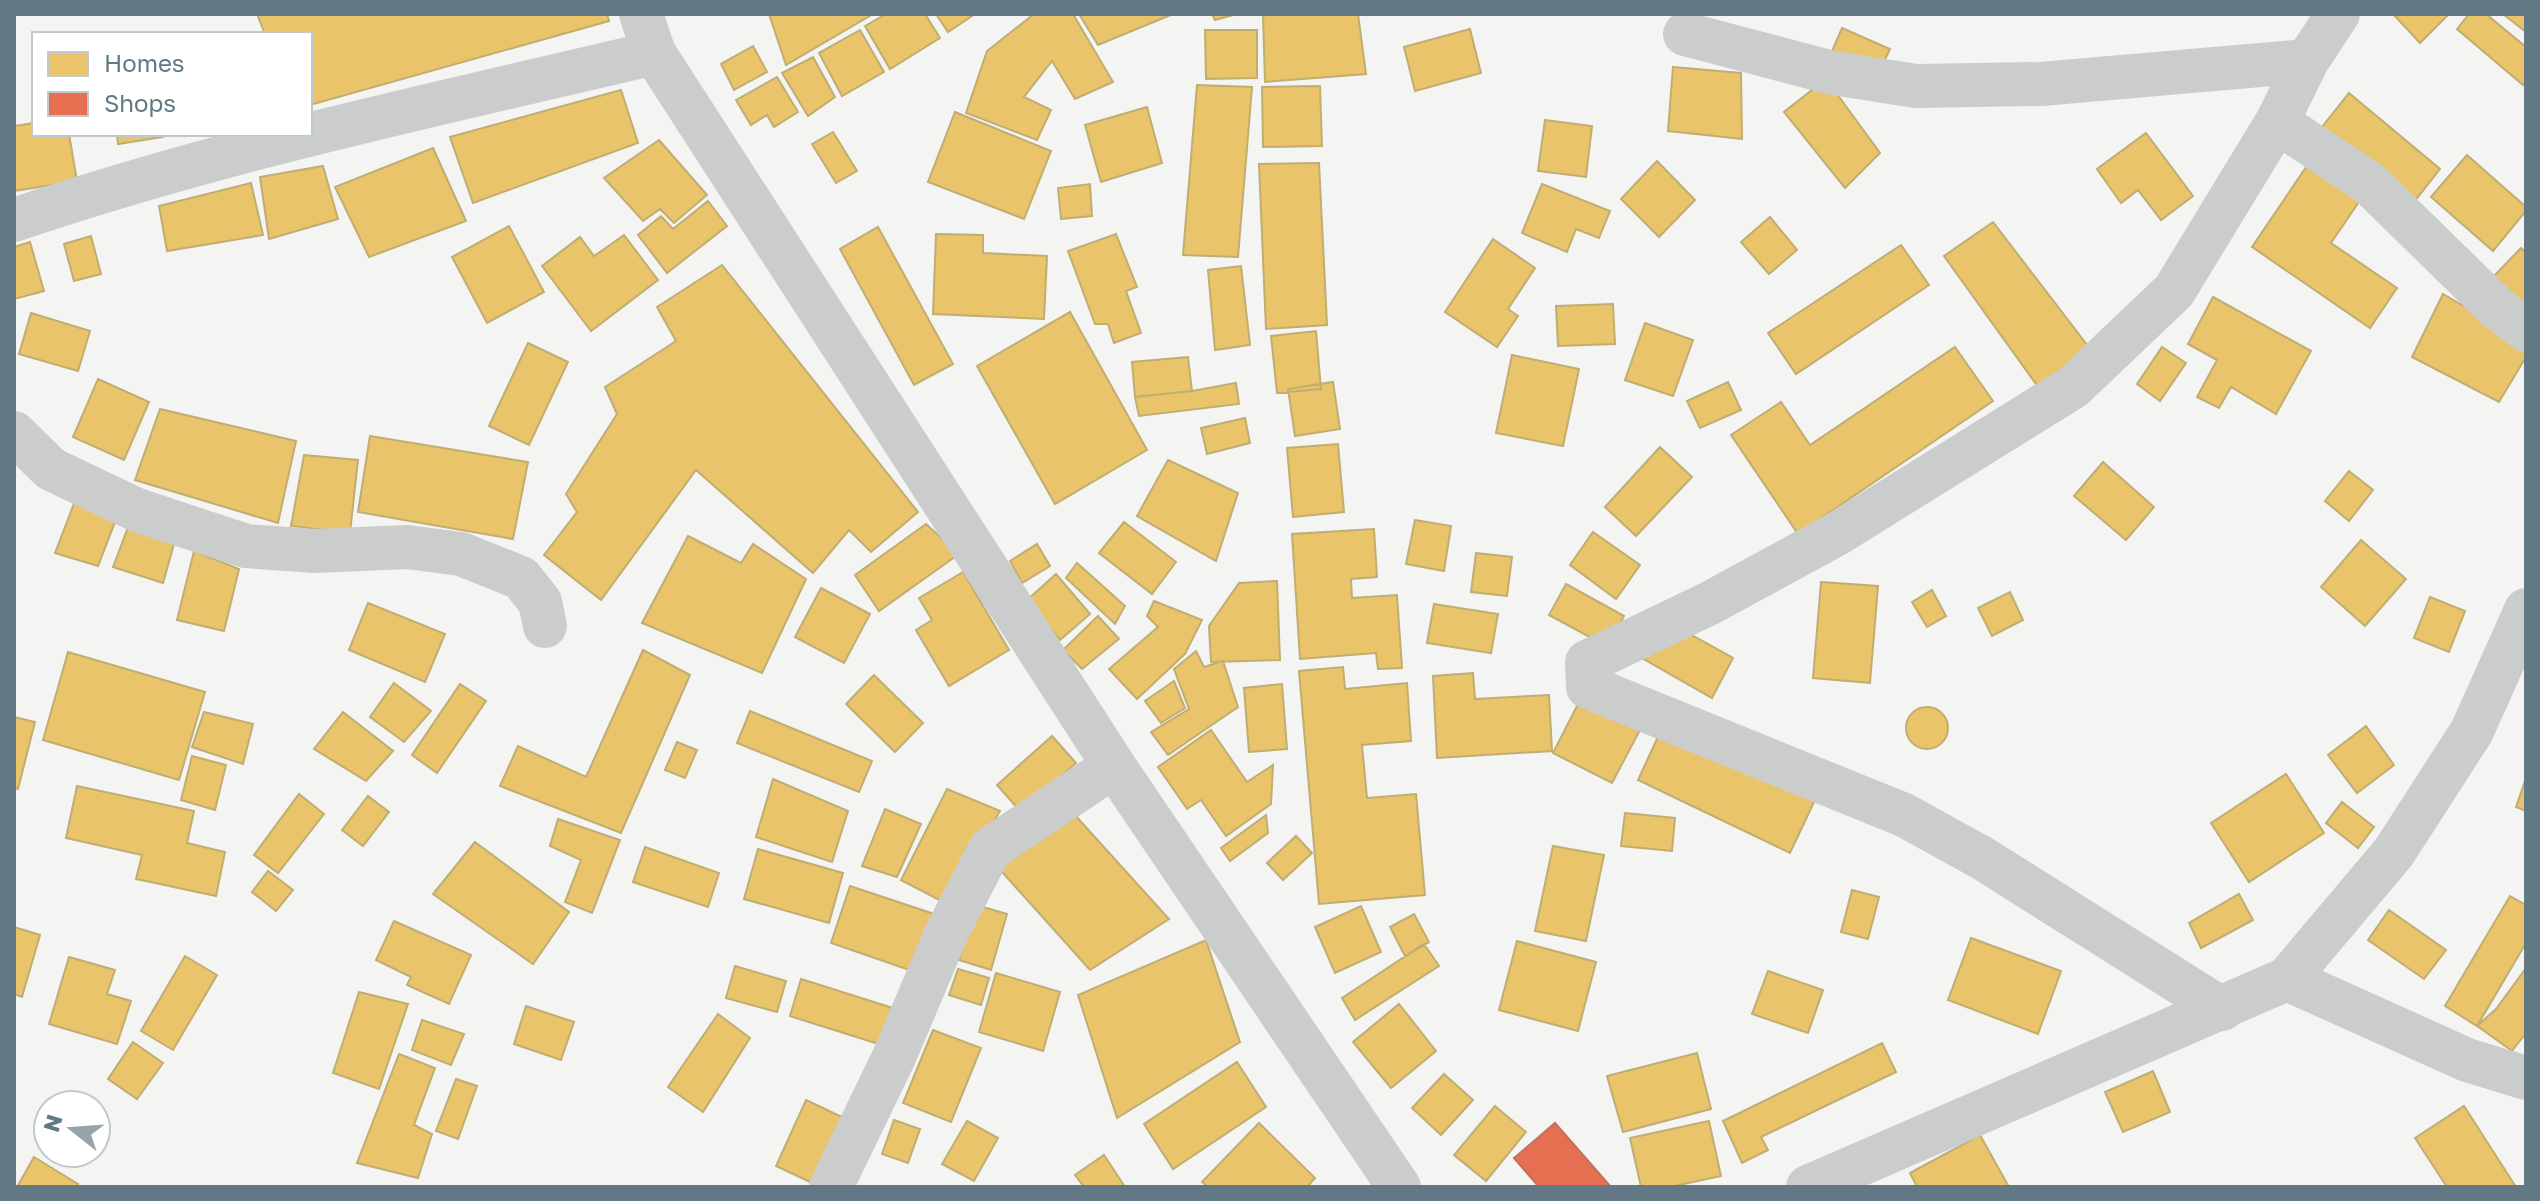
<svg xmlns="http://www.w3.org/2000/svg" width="2540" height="1201" font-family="'Golos Text',sans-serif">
<rect width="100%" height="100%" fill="#f4f4f2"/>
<path fill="#e9c46a" stroke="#c0ad72" stroke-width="2" d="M257,14H607L609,21L310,105V34H265Z
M769,14H873L786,65Z
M886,14H925L940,38L890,69L865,26Z
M936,14H975L948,32Z
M1034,14H1073L1113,82L1075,99L1052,61L1024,97L1051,110L1037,140L966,113L987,51Z
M1079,14H1173L1098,45Z
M1212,14H1237L1215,20Z
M1263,14H1358L1366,74L1265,82Z
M2393,14H2449L2420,43Z
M2469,14H2486L2526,47V81L2523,85L2457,29Z
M2503,14H2526V32Z
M1842,28L1890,49L1879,72L1832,51Z
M1470,29L1481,73L1415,91L1404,47Z
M860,30L884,72L842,96L819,53Z
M1205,30H1257V78L1206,79Z
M753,46L767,72L734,90L721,64Z
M813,57L835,97L808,116L782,73Z
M1673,67L1741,73L1742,139L1668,131Z
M777,77L798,112L774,127L767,115L751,125L736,100Z
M1826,79L1880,153L1845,188L1784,112Z
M1197,85L1252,87L1238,257L1183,255Z
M1320,86L1322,146L1263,147L1262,87Z
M621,90L638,143L473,203L450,137Z
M2349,93L2440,169L2410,207L2318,132Z
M1147,107L1162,163L1101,182L1085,125Z
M955,112L1051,151L1024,219L928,182Z
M1545,120L1592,126L1586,177L1538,171Z
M34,123V134H69L77,181L14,191V126Z
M833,132L857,171L836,183L812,144Z
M2146,133L2193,196L2161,220L2138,190L2121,203L2097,169Z
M117,134H163V137L118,144Z
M659,140L707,195L674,223L660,209L643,221L604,178Z
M433,148L466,221L369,257L335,187Z
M2315,154L2367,190L2331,243L2397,288L2370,328L2252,247Z
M2467,155L2526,207V211L2493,251L2431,197Z
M1657,161L1695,200L1659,237L1621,199Z
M1319,163L1327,325L1266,329L1259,164Z
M323,166L338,219L269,239L260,177Z
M251,183L263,235L167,251L159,206Z
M1090,184L1092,216L1061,219L1058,188Z
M1542,184L1610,211L1599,238L1576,229L1567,252L1522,233Z
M708,201L727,226L667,273L638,235L661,216L673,229Z
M1770,217L1797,250L1769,274L1741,242Z
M1993,222L2094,354L2041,391L1944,256Z
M509,226L544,292L487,323L452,257Z
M878,227L953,364L914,385L840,249Z
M936,234L983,235V253L1047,256L1044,319L933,314Z
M1116,234L1137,287L1126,291L1141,333L1114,343L1108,324H1095L1068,251Z
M624,235L658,280L591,331L542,266L580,237L594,256Z
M91,236L101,274L74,281L64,244Z
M1493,239L1535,268L1508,309L1518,316L1497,347L1445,312Z
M30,242L44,291L14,299V247Z
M1901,245L1929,285L1796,374L1768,333Z
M2521,248L2526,253V309L2493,277Z
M722,265L918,512L871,552L849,530L813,573L696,470L601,600L544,555L577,512L566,494L617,414L605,387L676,341L657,307Z
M1241,266L1250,345L1215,350L1208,270Z
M2443,294L2526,342V357L2499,402L2412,357Z
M2213,297L2311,351L2276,414L2231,387L2219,408L2197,397L2217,360L2188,344Z
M1613,304L1615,344L1558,346L1556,306Z
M1070,312L1147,450L1055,504L977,366Z
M31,313L90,331L78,371L19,354Z
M1645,323L1693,340L1673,396L1625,380Z
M1316,331L1321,389L1277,393L1271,336Z
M528,343L568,362L529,445L489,426Z
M1955,347L1993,401L1798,534L1731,435L1781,402L1810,445Z
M2162,347L2186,363L2160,401L2137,384Z
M1512,355L1579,369L1563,446L1496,433Z
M1188,357L1192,391L1135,397L1132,362Z
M98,379L149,402L124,460L73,437Z
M1333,382L1340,429L1295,436L1288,389Z
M1728,382L1741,410L1700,428L1687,401Z
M1236,383L1239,404L1139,416L1135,397L1192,391Z
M160,409L296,441L278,523L135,480Z
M1245,418L1250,443L1207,454L1201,428Z
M370,436L528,462L513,539L358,512Z
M1338,444L1344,512L1293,517L1287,448Z
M1660,447L1692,477L1636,536L1605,507Z
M304,455L358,460L350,533L291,526Z
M1168,460L1238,493L1216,561L1137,516Z
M2103,462L2154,507L2126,540L2074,496Z
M2349,471L2373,490L2349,521L2325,501Z
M75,501L117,517L98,566L55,553Z
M1415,520L1451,526L1444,571L1406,564Z
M130,522L176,537L163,583L113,567Z
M1124,522L1176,562L1152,594L1099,553Z
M926,524L959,554L879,611L855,575Z
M1374,529L1377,577L1351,579L1352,598L1397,595L1402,668L1378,669L1376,653L1300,659L1292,534Z
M1593,532L1640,565L1616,599L1570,565Z
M688,536L741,563L753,544L806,579L762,673L642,623Z
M2361,540L2406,579L2365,626L2321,587Z
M1037,544L1050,566L1022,583L1010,561Z
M194,551L239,569L224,631L177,620Z
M1476,553L1512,557L1507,596L1471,592Z
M1077,563L1125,606L1115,624L1066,578Z
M963,572L1009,650L949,686L916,630L932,620L919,598Z
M1056,574L1090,614L1060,640L1026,601Z
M1277,581L1280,660L1211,662L1209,626L1239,583Z
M1821,582L1878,586L1870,683L1813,678Z
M1566,584L1624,616L1608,647L1549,615Z
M821,588L870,614L844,663L795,637Z
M1932,590L1946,616L1927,627L1912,602Z
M2010,592L2023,620L1992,636L1978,608Z
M2430,597L2465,611L2449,652L2414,638Z
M1154,601L1202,620L1185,654L1137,699L1109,669L1158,627L1147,616Z
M368,603L445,634L425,682L349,650Z
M1434,604L1498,614L1491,653L1427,643Z
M1098,616L1119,639L1082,669L1063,650Z
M1663,619L1733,658L1712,698L1642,658Z
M643,650L690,675L621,833L500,786L518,746L586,777Z
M1196,651L1204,667L1223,661L1238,707L1168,755L1151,732L1189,709L1174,669Z
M68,652L205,692L179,780L43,740Z
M1343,667L1345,689L1407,683L1411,741L1362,745L1367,798L1416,794L1425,895L1319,904L1299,671Z
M1473,673L1475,699L1549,695L1552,751L1437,758L1433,676Z
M874,675L923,723L895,752L846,704Z
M1174,681L1185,708L1161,723L1145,701Z
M394,683L431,711L404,742L370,717Z
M460,684L486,701L437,773L412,755Z
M1282,684L1287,749L1249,752L1244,688Z
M1581,698L1641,728L1612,783L1553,753Z
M1906 728a21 21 0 1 1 42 0a21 21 0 1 1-42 0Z
M750,711L872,761L859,792L737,743Z
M204,712L253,724L243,764L192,747Z
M343,712L393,751L366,781L314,749Z
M14,717L35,722L18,789L14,788Z
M2366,726L2394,765L2357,793L2328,755Z
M1662,728L1815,800L1790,853L1638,780Z
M1211,730L1247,782L1273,765L1271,804L1226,836L1201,800L1187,809L1158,767Z
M1052,736L1076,763L1021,812L997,785Z
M677,742L697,750L685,778L665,770Z
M192,756L226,765L215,810L181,800Z
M2286,774L2324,833L2249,882L2211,823Z
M2526,778V811L2516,807Z
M773,779L848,811L832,862L756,837Z
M77,786L194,811L187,843L225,852L216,896L136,879L142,855L66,838Z
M947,789L1000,811L945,903L901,880Z
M299,794L324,814L278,873L254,855Z
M368,796L389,812L363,846L342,830Z
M2342,802L2374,827L2358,848L2326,823Z
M1064,803L1169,919L1090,970L994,863Z
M885,809L921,824L897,877L862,866Z
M1625,813L1675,818L1672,851L1621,846Z
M1266,815L1268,833L1230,861L1221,848Z
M558,819L620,840L592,913L565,902L581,860L550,846Z
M1296,836L1312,853L1283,880L1267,863Z
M475,842L569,912L533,964L433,894Z
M1553,846L1604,855L1586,941L1535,931Z
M645,847L719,873L708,907L633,882Z
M758,849L843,873L829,923L744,899Z
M268,871L293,890L276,911L252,892Z
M850,886L934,914L915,972L831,943Z
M1852,890L1879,897L1868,939L1841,932Z
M2239,894L2253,920L2201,948L2189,923Z
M2510,896L2526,905V943L2477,1026L2445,1006Z
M976,905L1007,914L991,970L959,960Z
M1361,906L1381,952L1335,973L1315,927Z
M2389,910L2446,950L2424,979L2368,940Z
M1414,914L1429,942L1405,956L1390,927Z
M394,921L471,955L449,1004L407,985L411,977L376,960Z
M14,927L40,935L22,997L14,994Z
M1971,938L2061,971L2038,1034L1948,1000Z
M1206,940L1240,1042L1117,1118L1078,995Z
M1517,941L1596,962L1578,1031L1499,1010Z
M1424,944L1439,966L1355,1020L1342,998Z
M185,956L217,975L173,1050L141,1031Z
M69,957L115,970L107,994L131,1001L117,1044L49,1024Z
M735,966L786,981L777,1012L726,998Z
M2526,968V1033L2512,1051L2477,1026L2496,1009Z
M958,969L989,978L981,1005L949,995Z
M1768,971L1823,990L1808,1033L1752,1014Z
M996,973L1060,992L1043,1051L979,1032Z
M801,979L899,1010L888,1047L790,1016Z
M359,992L408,1004L379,1089L333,1073Z
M1399,1004L1436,1051L1391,1088L1353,1042Z
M526,1006L574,1022L561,1060L514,1044Z
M718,1014L750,1038L703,1112L668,1087Z
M422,1020L464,1034L451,1065L412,1050Z
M933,1030L981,1048L951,1122L903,1103Z
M133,1042L163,1063L137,1099L108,1079Z
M1882,1043L1896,1072L1761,1137L1768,1150L1742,1163L1723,1121Z
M1697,1053L1711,1109L1623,1132L1607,1076Z
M399,1054L435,1068L414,1125L432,1134L418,1178L357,1163Z
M1237,1062L1266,1107L1173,1169L1144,1124Z
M2153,1071L2170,1112L2123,1132L2105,1092Z
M1444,1074L1473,1100L1441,1135L1412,1108Z
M456,1079L477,1086L458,1139L436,1131Z
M806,1100L842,1117L812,1183L776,1166Z
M1495,1106L1526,1132L1486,1181L1454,1155Z
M2464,1106L2516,1187H2447L2415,1138Z
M894,1120L920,1129L908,1163L882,1154Z
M967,1121L998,1138L974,1181L942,1164Z
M1709,1121L1721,1176L1670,1187H1641L1630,1138Z
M1259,1123L1315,1178L1307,1187H1208L1202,1182Z
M1980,1135L2009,1187H1917L1910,1173Z
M1104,1155L1125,1187H1084L1075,1175Z
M34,1157L78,1184L76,1187H17Z"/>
<path fill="#e76f51" stroke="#bf7260" stroke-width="2" d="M1555,1123L1611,1187H1539L1514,1158Z"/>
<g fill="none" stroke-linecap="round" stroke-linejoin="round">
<path stroke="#cbcdcd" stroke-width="44" d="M641,14L654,53L1114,766L1399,1187
M1685,34L1833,73L1916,86L2041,84L2307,61L2338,14
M2277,122L2369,183L2498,309L2526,330
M14,220C223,149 439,104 654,53
M14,433L51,469L137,510L246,546L314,551L407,547L461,554L521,578L540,602L545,626
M2287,979L2394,852L2472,731L2526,610
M2222,1009L1982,858L1904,815L1588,687L1587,662L1710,603L1835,535L2073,387L2174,291L2277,122L2307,61
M831,1187L894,1057L946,934L990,849L1114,766
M1808,1187L2287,979L2467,1060L2526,1078"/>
</g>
<rect width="2540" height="1201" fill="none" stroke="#627884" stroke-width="32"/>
<rect x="32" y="32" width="280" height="104" fill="#ffffff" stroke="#c0c9ce" stroke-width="2"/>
<rect x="48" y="52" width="40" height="24" fill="#e9c46a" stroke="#c0c9ce" stroke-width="2"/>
<text x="104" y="72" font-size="24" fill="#627884">Homes</text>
<rect x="48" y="92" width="40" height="24" fill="#e76f51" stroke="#c0c9ce" stroke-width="2"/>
<text x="104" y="112" font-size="24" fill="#627884">Shops</text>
<g transform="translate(72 1129) rotate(287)"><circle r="38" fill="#ffffff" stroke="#c0c9ce" stroke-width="2"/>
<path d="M0-6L14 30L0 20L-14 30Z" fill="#95a3aa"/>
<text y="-12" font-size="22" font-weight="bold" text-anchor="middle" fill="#627884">N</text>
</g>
</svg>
